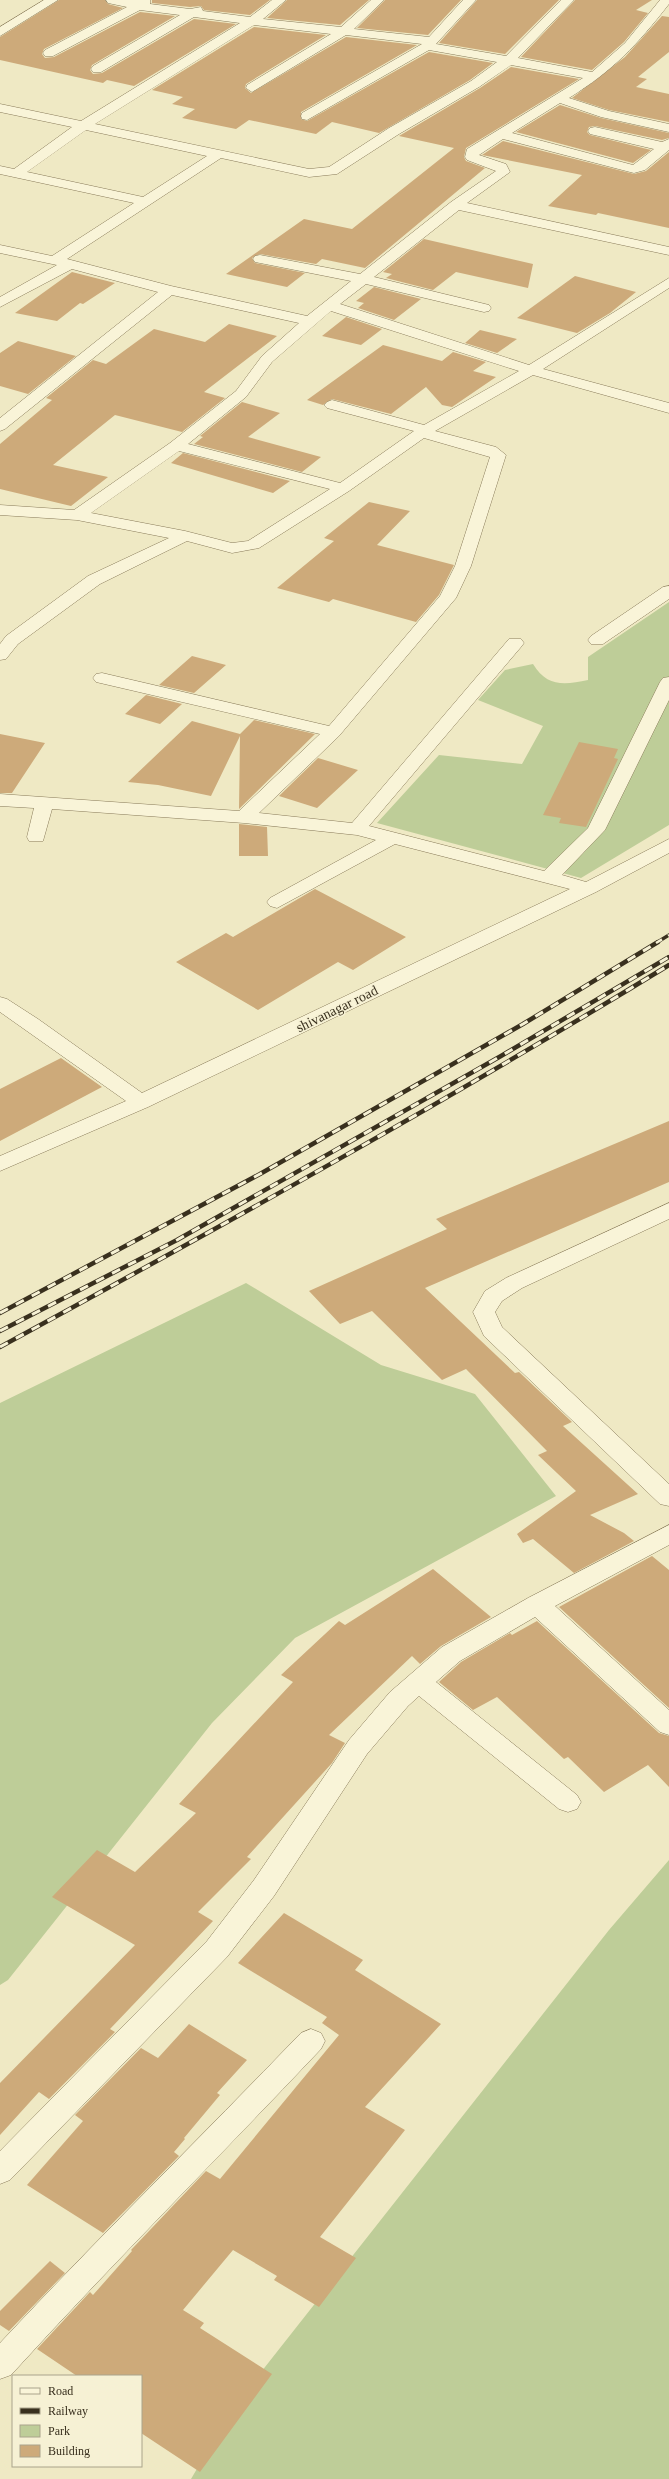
<svg xmlns="http://www.w3.org/2000/svg" width="669" height="2479" font-family="Georgia,serif">
<rect width="100%" height="100%" fill="#efe9c4"/>
<path fill="#becd98" d="M669,602V825L581,878L377,823L439,755L522,764L543,726L478,700L505,670L533,664C547,687 564,685 588,680V657Z
M246,1283L381,1365L475,1394L556,1496L295,1638L212,1723L8,1980L0,1985V1403Z
M669,1860V2479H191L232,2409L609,1930Z"/>
<path fill="#cdaa7a" d="M59,0H105L108,4L123,8L44,49L42,54L45,58L54,57L140,12L175,16L92,65L90,70L93,74L102,73L194,19L236,24L134,86L107,80L103,83L0,60V37Z
M152,0H270L250,15L204,10L201,6L190,7L152,3Z
M287,0H369L340,25L267,18Z
M385,0H461L428,35L357,28Z
M477,0H559L505,54L439,43Z
M575,0H652L636,10L648,13L624,42L592,70L521,57Z
M662,16L669,17V52L638,77L647,79L636,87L669,94V122L609,110L572,98L625,57Z
M254,27L326,35L246,84L245,88L251,93L346,37L417,45L301,112V119L307,121L429,52L493,63L470,80L379,133L332,122L316,134L249,120L236,129L182,118L195,109L172,104L183,97L152,90Z
M511,67L579,79L466,148L464,157L466,161L485,168L365,268L322,259L316,264L260,254L252,258L255,263L305,273L287,287L226,274L304,219L352,229L454,148L399,136L480,88Z
M560,105L601,118L669,133V138L662,140L595,126L589,127L587,132L590,135L651,150L633,163L516,132Z
M503,141L634,174L646,171L669,152V228L598,213L596,215L548,206L582,175L482,155Z
M424,239L533,264L528,288L456,272L433,290L386,278L392,274L383,272Z
M72,272L115,283L83,304L80,303L57,321L15,313Z
M575,276L636,292L610,313L577,333L517,318Z
M374,287L421,299L394,320L358,308L364,303L356,301Z
M346,317L382,329L361,345L322,336Z
M229,324L277,336L204,392L225,398L182,432L115,415L53,465L108,477L71,506L0,489V444L52,400L46,398L93,360L106,364L154,329L205,342Z
M480,330L517,339L497,353L465,343Z
M18,341L76,356L28,394L0,386V353Z
M383,345L442,361L453,352L486,362L473,371L496,377L452,407L442,405L426,387L391,414L332,399L323,405L307,400Z
M242,402L280,413L248,437L321,457L302,472L194,444L203,437L200,436Z
M183,453L290,481L273,493L171,463Z
M369,502L410,511L377,545L454,565L439,595L416,622L333,599L329,602L277,588L334,541L324,538Z
M192,656L226,665L194,693L159,685Z
M146,695L182,704L160,724L125,714Z
M254,720L315,734L239,809L240,736L211,796L158,785L128,782L192,721L240,734Z
M0,734L45,743L12,793H0Z
M579,742L618,749L614,758L618,759L586,827L559,823L561,818L543,815Z
M318,758L358,770L317,808L279,796Z
M239,824L267,827L268,856H239Z
M315,889L406,937L353,970L338,962L258,1010L176,962L226,933L233,937Z
M61,1058L102,1087L0,1141V1089Z
M669,1121V1182L425,1288L515,1373L519,1372L572,1422L563,1426L638,1494L590,1515L624,1533L634,1541L574,1573L533,1539L523,1543L517,1534L576,1491L538,1455L547,1451L466,1369L442,1380L372,1311L340,1324L309,1291L447,1229L436,1219Z
M652,1556L669,1570V1708L559,1607Z
M433,1569L491,1617L441,1646L420,1664L412,1656L329,1735L345,1743L332,1763L247,1857L251,1859L198,1912L213,1921L110,2029L115,2032L49,2099L39,2092L0,2135V2083L135,1945L52,1897L97,1850L135,1872L196,1813L179,1804L293,1682L281,1675L339,1621L345,1625Z
M537,1621L659,1733L669,1736V1787L648,1765L604,1792L568,1757L564,1759L497,1697L473,1710L439,1682L461,1662L510,1633L512,1635Z
M284,1913L363,1960L355,1970L441,2024L365,2107L405,2130L320,2237L356,2258L319,2307L274,2280L277,2276L233,2250L183,2310L204,2323L200,2328L272,2374L200,2472L141,2433V2376H77L37,2349L90,2292L93,2295L132,2251L131,2250L206,2171L220,2179L339,2035L322,2023L327,2017L238,1963Z
M189,2024L247,2060L217,2093L220,2095L184,2138L185,2139L174,2152L179,2156L103,2233L27,2185L83,2121L75,2115L141,2048L158,2058Z
M50,2261L65,2273L9,2331L0,2325V2311Z"/>
<g fill="none" stroke-linecap="round" stroke-linejoin="round">
<defs>
<path id="minor" d="M44,0H58L0,36V27Z
M106,0H150V4L190,9L201,7L203,11L250,17L272,0H286L263,19L341,27L371,0H384L354,29L429,37L463,0H476L436,44L506,56L561,0H574L518,58L592,72L625,43L660,0H669V4C636,46 615,69 569,98L609,111L669,124V132L601,117L560,103L512,133L633,165L654,149L590,134L588,131L590,128L595,127L662,142L669,139V150L645,170L634,173L503,139L479,155L506,164L510,172L467,203L669,247V255L459,210L374,277L489,305L491,308L489,311L484,312L366,284L340,304L529,365L669,278V288L543,369L669,403V413L533,375L435,431L496,447L506,455L471,566L456,598L339,736L259,813L352,823L509,639H521L524,643L521,647L369,826L544,871L588,828L660,682L663,678L669,677V700L605,830L562,875L586,882L669,839V853L596,892L148,1107L0,1171V1156L126,1101L0,1012V997L7,999L38,1019L142,1093L570,889L395,844L277,908L270,906L267,902L270,898L376,840L357,835L244,823L52,809L43,841H29L27,837L34,808L0,806V794L239,811L320,734L96,682L93,678L96,674L102,673L329,726L440,596L455,566L490,457L424,438L349,491L259,548L232,553L187,541L100,584L18,644L6,659L0,660V644L6,636L88,576L169,538L77,520L0,515V505L74,510L170,443L236,391L262,356L299,323L172,295L5,429L0,431V418L158,292L72,269L0,307V297L57,265L0,253V245L52,256L134,203L0,174V166L14,169L72,127L0,112V104L81,121L240,23L194,17L101,72H93L91,69L93,66L180,15L140,10L53,56H45L43,53L45,50L127,7L108,3ZM254,25L331,34L247,85L246,88L252,92L346,35L422,44L302,113L301,116L302,119L307,120L429,50L497,62L471,81L389,128L329,167L309,169L95,124ZM511,65L583,78L467,149L465,157L467,160L496,171L451,202L360,274L260,255L255,256L253,259L255,262L351,281L307,316L171,286L67,259L221,158L309,177L337,174L399,134L479,87ZM86,130L207,156L143,197L27,172ZM331,311L519,371L424,425L332,400L327,402L324,405L327,408L414,431L340,483L188,444L246,397L272,362ZM179,451L330,489L248,541L232,543L185,531L91,513Z
M669,586V599L603,644H591L588,640L591,636L663,587Z
M669,1203V1219L522,1288L502,1301L495,1312L502,1327L669,1484V1506L660,1504L484,1336L473,1312L485,1291L506,1278Z
M669,1525V1545L555,1606L669,1710V1735L660,1732L535,1617L460,1661L436,1682L577,1795L581,1802L577,1809L568,1812L559,1809L419,1696L408,1706L367,1754L274,1896L227,1957L10,2180L0,2184V2151L207,1941L254,1880L349,1740L390,1692L442,1647L528,1598Z
M311,2029L321,2033L325,2041L321,2049C218,2158 112,2264 11,2375L0,2379V2343C98,2238 201,2137 301,2033Z"/>
</defs>
<use href="#minor" stroke="#897b5a" stroke-width="1"/>
<use href="#minor" fill="#f9f4d8" fill-rule="evenodd"/>
<defs>
<path id="rail-far1" d="M656,943L669,935"/>
<path id="rail" d="M0,1313L260,1174L523,1024L658,942
M0,1331L177,1240L501,1056L669,957
M0,1347C226,1224 450,1099 669,965"/>
</defs>
<use href="#rail-far1" stroke="#39301e" stroke-width="3.5"/>
<use href="#rail" stroke="#39301e" stroke-width="4.5"/>
<use href="#rail-far1" stroke="#f6f1d4" stroke-width="2.5" stroke-dasharray="7" stroke-linecap="butt"/>
<use href="#rail" stroke="#f6f1d4" stroke-width="3" stroke-dasharray="9" stroke-linecap="butt"/>
</g>
<g text-anchor="middle" dominant-baseline="central" stroke-width="3" stroke-linejoin="round" paint-order="stroke">
<g font-size="14" fill="#39301e" stroke="#f6f1d4">
<text transform="translate(337 1009) rotate(-26)">shivanagar road</text>
</g>
</g>
<rect x="12" y="2375" width="130" height="92" fill="#f6f1d4" stroke="#aaa48b"/>
<rect x="20" y="2388" width="20" height="6" fill="#f9f4d8" stroke="#aaa48b"/>
<text x="48" y="2395" font-size="12" fill="#39301e">Road</text>
<rect x="20" y="2408" width="20" height="6" fill="#39301e" stroke="#aaa48b"/>
<text x="48" y="2415" font-size="12" fill="#39301e">Railway</text>
<rect x="20" y="2425" width="20" height="12" fill="#becd98" stroke="#aaa48b"/>
<text x="48" y="2435" font-size="12" fill="#39301e">Park</text>
<rect x="20" y="2445" width="20" height="12" fill="#cdaa7a" stroke="#aaa48b"/>
<text x="48" y="2455" font-size="12" fill="#39301e">Building</text>
</svg>
